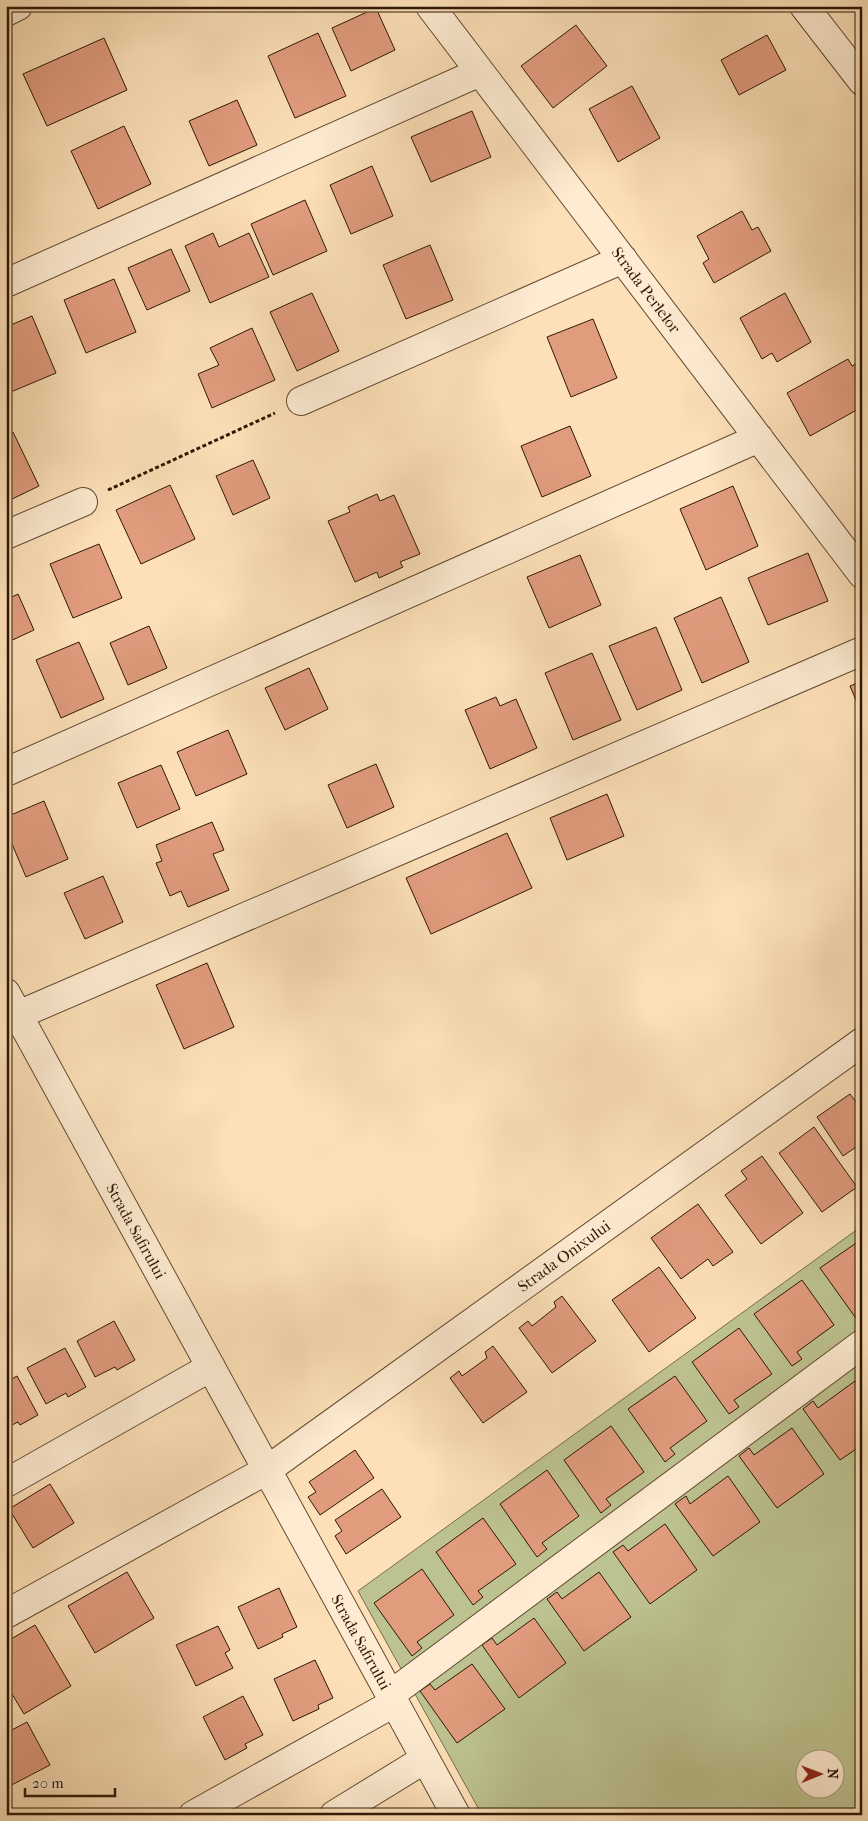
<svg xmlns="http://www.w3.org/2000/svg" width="868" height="1821" font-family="'IM FELL French Canon',serif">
<rect width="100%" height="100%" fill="#fde0b8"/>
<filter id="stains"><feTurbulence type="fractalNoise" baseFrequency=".004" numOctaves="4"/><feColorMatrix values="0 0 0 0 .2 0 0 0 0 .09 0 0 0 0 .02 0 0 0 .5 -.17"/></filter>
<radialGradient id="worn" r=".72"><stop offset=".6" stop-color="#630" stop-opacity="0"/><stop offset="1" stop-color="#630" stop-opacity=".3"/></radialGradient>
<path fill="#bdc390" stroke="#756e4a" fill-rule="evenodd" d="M862,1226V1815H482L358,1591ZM806,1758H836V1788H806Z"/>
<path fill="#e19c7e" stroke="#2d1805" d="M376,8L395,50L351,71L332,28Z
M576,25L607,66L553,108L521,66Z
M318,33L346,96L295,118L268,56Z
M767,35L786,70L739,95L721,60Z
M104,38L127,90L47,126L23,74Z
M632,86L660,138L618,162L589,109Z
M237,100L257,145L209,166L189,121Z
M472,111L491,157L431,182L411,137Z
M124,126L151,184L98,209L71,151Z
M372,166L393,216L351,234L330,185Z
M305,200L327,251L273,275L251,224Z
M742,211L752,230L758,227L771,251L714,283L703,263L709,259L697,236Z
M213,233L219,247L249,233L269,277L210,303L185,246Z
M430,245L453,300L406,319L383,265Z
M171,249L190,291L147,310L128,268Z
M114,279L136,332L86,353L64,300Z
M312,293L339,351L297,371L270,312Z
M785,293L811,342L777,362L772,353L762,359L740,318Z
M32,316L56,373L6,394V327Z
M593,319L617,378L571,397L547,337Z
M252,328L275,380L212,408L198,374L219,365L210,348Z
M848,359L852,366L862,361V407L810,436L787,393Z
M570,426L591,476L542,497L521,446Z
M13,432L39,486L6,502V436Z
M253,460L270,498L233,515L216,476Z
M170,485L195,539L141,564L116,510Z
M733,486L758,546L706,570L680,509Z
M377,494L380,501L394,495L420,554L400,562L403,567L379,578L377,572L355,582L328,521L350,512L348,507Z
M99,544L122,598L73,618L50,564Z
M808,553L828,601L768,625L748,578Z
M580,555L601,605L549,628L527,577Z
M18,594L34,630L6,643V600Z
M721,597L749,662L702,683L674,618Z
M149,626L167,668L128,685L110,643Z
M656,627L682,690L637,710L609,646Z
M79,642L104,699L61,718L36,660Z
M592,653L621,720L573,740L545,673Z
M309,668L328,709L285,730L265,688Z
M862,681V714L850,686Z
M496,697L500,706L516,699L537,748L490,769L465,710Z
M228,730L247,774L196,796L177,752Z
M376,764L394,807L347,828L328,785Z
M161,765L180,809L137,828L118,783Z
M607,794L624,836L567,860L550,818Z
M44,801L68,859L26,877L6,830V817Z
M212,822L224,850L213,854L229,890L188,907L181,891L170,896L156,863L162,861L156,845Z
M507,833L532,888L431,934L406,878Z
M103,876L123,922L85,939L64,893Z
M207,963L234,1027L184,1049L156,985Z
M850,1094L862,1110V1143L843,1156L817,1117Z
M814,1127L857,1187L822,1212L779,1153Z
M762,1156L803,1213L761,1244L725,1195L747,1179L741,1171Z
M698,1204L733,1252L713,1266L708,1259L681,1279L651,1238Z
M862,1239V1318L858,1321L820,1268Z
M659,1267L696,1318L649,1352L612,1300Z
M802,1280L834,1325L797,1352L802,1359L792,1366L754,1314Z
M562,1296L596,1341L552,1373L519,1328L528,1321L532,1326L556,1307L554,1302Z
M114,1321L135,1360L117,1370L115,1367L95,1377L77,1341Z
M739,1328L772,1374L734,1400L739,1407L729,1414L692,1362Z
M493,1346L527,1392L483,1423L450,1378L459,1371L462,1376L487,1358L485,1352Z
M65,1348L86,1387L68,1397L66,1393L46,1404L27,1368Z
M17,1376L38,1415L20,1425L18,1422L6,1428V1382Z
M675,1376L707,1421L670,1448L675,1454L665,1462L628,1409Z
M855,1381L862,1391V1445L840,1460L803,1409L813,1401L818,1408Z
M611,1426L644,1472L606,1499L611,1505L601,1513L564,1460Z
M792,1428L824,1474L777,1508L739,1456L749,1448L754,1455Z
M355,1450L374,1478L320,1515L308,1497L316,1492L309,1482Z
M547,1470L579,1516L542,1543L547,1549L537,1557L500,1504Z
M728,1476L760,1522L713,1556L675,1504L686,1496L690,1504Z
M50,1484L74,1523L33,1548L9,1509Z
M382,1489L401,1517L346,1554L335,1536L342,1531L335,1520Z
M483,1518L516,1564L478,1591L483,1597L473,1605L436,1552Z
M665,1524L697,1570L650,1604L613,1552L623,1545L628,1551Z
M422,1569L454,1615L417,1642L422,1648L412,1656L374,1603Z
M127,1572L154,1618L95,1653L68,1606Z
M599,1572L631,1617L584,1651L547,1599L557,1592L562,1599Z
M279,1588L297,1627L282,1634L283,1637L258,1649L238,1607Z
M534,1618L566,1663L519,1698L482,1645L492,1638L497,1645Z
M35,1625L71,1686L24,1714L6,1684V1642Z
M218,1626L230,1650L225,1653L233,1668L196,1686L176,1645Z
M315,1660L333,1698L318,1705L319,1709L293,1721L274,1679Z
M472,1664L505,1709L457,1743L420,1691L430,1684L435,1690Z
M243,1696L263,1735L245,1744L247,1748L225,1760L203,1717Z
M27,1722L50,1765L6,1788V1733Z"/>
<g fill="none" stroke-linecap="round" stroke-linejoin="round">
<defs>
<path id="minor" d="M430,6L862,574
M804,6L862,81
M6,12L18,6
M6,283L480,72
M301,401L623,259
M6,535L83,502
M6,772L759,438
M6,993L456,1815
M18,1015L862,651
M6,1483L211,1367
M6,1614L267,1470L862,1042
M390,1695L862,1344
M193,1815L394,1703
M334,1815L425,1759"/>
</defs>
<use href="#minor" stroke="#614a32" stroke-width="30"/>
<path stroke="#2d1805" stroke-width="3" stroke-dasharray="4 2.5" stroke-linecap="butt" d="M108,490L275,413"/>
<use href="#minor" stroke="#feebd1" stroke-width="28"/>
</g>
<g text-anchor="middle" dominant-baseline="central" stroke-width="5" stroke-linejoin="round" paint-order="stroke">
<g font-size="16" fill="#2d1805" stroke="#feebd1">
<text transform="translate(646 290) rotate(53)">Strada Perlelor</text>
<text transform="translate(136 1231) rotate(61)">Strada Safirului</text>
<text transform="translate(564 1256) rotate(-36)">Strada Onixului</text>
<text transform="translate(361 1642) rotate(61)">Strada Safirului</text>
</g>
</g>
<rect width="868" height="1821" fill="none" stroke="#fde0b8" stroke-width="25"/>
<rect x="8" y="8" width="853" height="1806" fill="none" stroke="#2d1805" stroke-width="2.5"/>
<rect x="12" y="12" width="843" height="1796" fill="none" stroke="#2d1805"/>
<g transform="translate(820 1774) rotate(89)"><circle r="24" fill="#feebd1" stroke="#aa977f"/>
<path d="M0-4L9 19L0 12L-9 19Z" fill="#8f2418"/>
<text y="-8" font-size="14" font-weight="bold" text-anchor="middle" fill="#2d1805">N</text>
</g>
<path d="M25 1788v8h90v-8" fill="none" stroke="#2d1805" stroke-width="2.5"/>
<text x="32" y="1788" font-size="15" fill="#2d1805" stroke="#feebd1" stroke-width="4" paint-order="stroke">20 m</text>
<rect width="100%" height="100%" filter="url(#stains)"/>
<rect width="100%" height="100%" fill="url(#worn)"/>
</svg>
